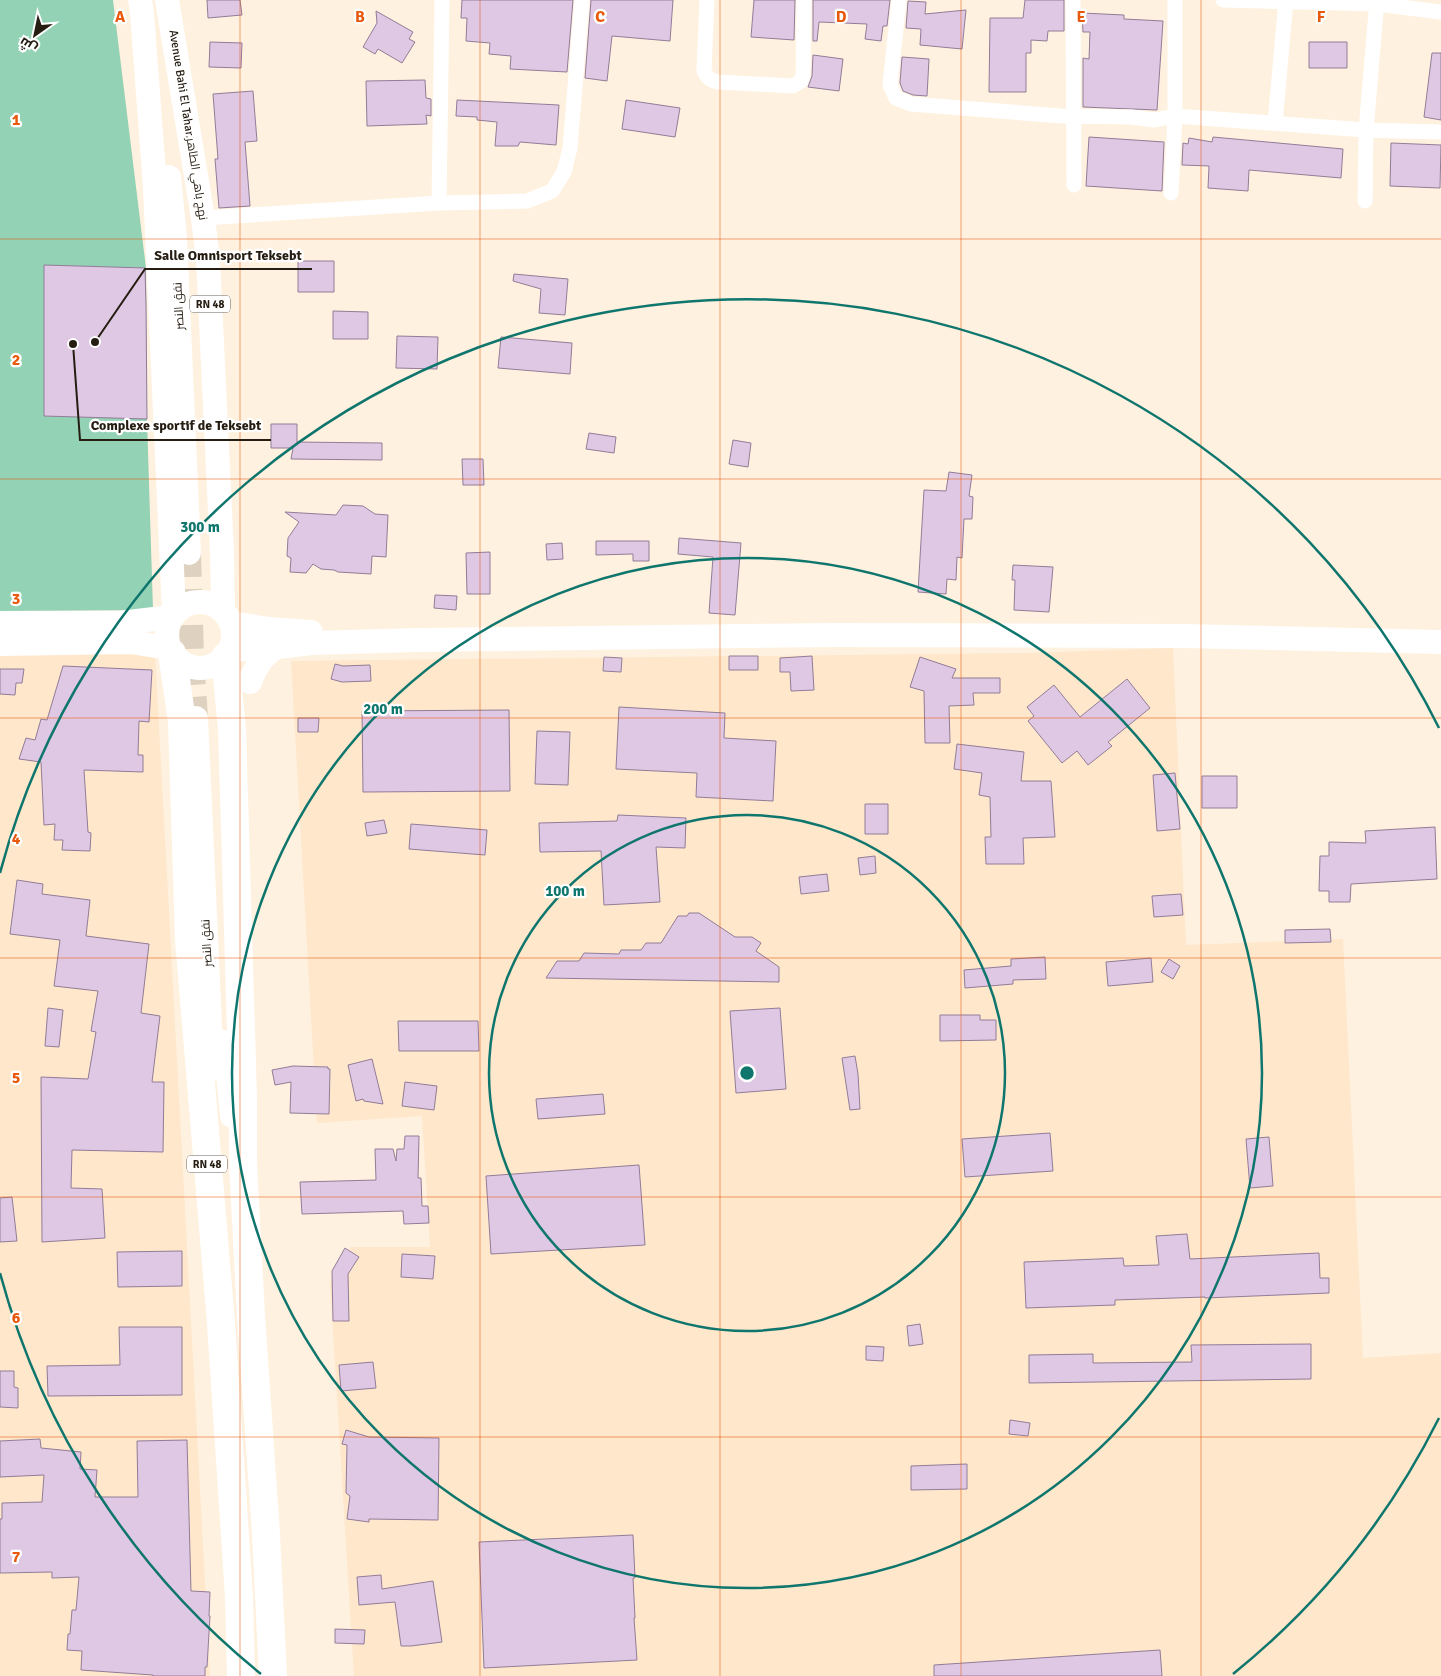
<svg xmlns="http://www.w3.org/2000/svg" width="1441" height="1676" font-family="Signika,Cairo,sans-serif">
<rect width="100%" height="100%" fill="#fff1df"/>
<path fill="#fee7cb" d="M1173,648L1186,945L1343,939L1363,1358L1441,1353V1676H354L330,1283L351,1247H430L422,1116L317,1123L291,661L1028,653Z
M155,652L210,1676H0V655Z"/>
<path fill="#93d2b5" d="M0,0H113L146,268L147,419L153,610L0,611Z"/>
<path fill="#dfc8e4" stroke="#927c97" d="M207,0H240L242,15L208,18Z
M462,0H573L567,72L510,69L511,56L489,54L490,43L466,41L467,18H461Z
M591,0H673L670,41L612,36L607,81L585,78Z
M754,0H795L794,40L751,37Z
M813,0H890L887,26H883L881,41L865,39L867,24L819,22L817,41H813Z
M1025,0H1064V31H1048L1047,41L1031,40V53H1026V92H989L990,18H1023Z
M908,1L926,2L925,14L966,10L962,49L920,45L921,29L906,28Z
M376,11L413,32L409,39L415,42L402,63L378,49L375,54L363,47L377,23Z
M1082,13L1124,15V19L1163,21L1157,110L1083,107V58L1089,59L1090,32H1083Z
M210,42L242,43L241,68L209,67Z
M1309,42H1347V68H1309Z
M1432,53H1441V120L1424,117Z
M813,55L843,59L839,91L808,87L812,76Z
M902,57L929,59L927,96L913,95L903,91L900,83Z
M425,80L426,98L431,99V116L426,115L427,124L367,126L366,81Z
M253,91L257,141L245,142L250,206L219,208L215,159H218L213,94Z
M457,100L559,105L556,145L520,142L518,146H495L497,122L477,120V117L456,116Z
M626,100L680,108L675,137L622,129Z
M1089,137L1164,142L1162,191L1086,186Z
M1213,137L1343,149L1341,178L1249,170L1248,191L1208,188L1209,166L1182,165L1183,143L1188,144L1189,138L1212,142Z
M1391,143L1441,145L1440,188L1390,186Z
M298,261H334V292H298Z
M44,265L145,268L146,305L147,419L44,416Z
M514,274L568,279L565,315L539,313L541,289L513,281Z
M333,311L368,312V339H333Z
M397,336L438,337L437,369L396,368Z
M501,337L572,343L570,374L498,368Z
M271,424H297V442L382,443V460L291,459L293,448H271Z
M589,433L616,437L614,453L586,449Z
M733,440L751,443L748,467L729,464Z
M462,459H483L484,485H463Z
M949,472L972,475L969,496L973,497L972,519H964L962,558L957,557L956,580L947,579L946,594L918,592L924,490L946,491Z
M343,505L363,506L375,514L388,515L386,557L372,556L371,574L338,572L334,570L321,569L313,564L306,573L290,572L291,558L287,556L288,538L299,522L285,512L336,515Z
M679,538L741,543L735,615L709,613L713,557L678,554Z
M596,541H649V561H633V554L596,555Z
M562,543L563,559L547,560L546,544Z
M490,552V594H467L466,553Z
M1013,565L1053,567L1049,612L1014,610L1015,580H1012Z
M435,595L457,596L456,610L434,608Z
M729,656H758V670H729Z
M812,656L814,690L791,691L790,672H780V658Z
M604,657L622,658L621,672L603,671Z
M920,657L956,669L952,678H1000V693H973L974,705L949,706L950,743H925L924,691L910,687Z
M335,664L343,666L370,665L371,681L342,682L331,679Z
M63,666L152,670L149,722L139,721L138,755H143V772L84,770L88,832L91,833L90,851L62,850L63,840H54L55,824L44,825L41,762L19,759L26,738L35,740L41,719L47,720Z
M0,669H24L22,683H16L15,695L0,694Z
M1127,679L1150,708L1108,742L1112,746L1088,765L1077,751L1062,763L1028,721L1034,716L1027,707L1054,685L1080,717Z
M619,707L725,713L724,738L776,741L773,801L696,797L697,773L616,769Z
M509,710L510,791L363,792L362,711Z
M298,718H319L318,732H298Z
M537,731L570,732L568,785L535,784Z
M957,744L1024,752L1021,781H1051L1055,837L1023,838L1024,864H986L985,837H991L990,797L979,795L982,773L954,769Z
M1175,773L1180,829L1157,831L1153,775Z
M1202,776H1237V808H1202Z
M865,804H888V834H865Z
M618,815L686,818L685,848L656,847L660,902L604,905L601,851L540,852L539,823L617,821Z
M384,820L387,833L367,836L365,823Z
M411,824L487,830L485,855L409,849Z
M1435,827L1437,879L1351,884L1350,902H1329V891H1319L1320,856H1329V842L1366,843L1365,831Z
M875,856L876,873L860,875L858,858Z
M827,874L829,891L801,894L799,877Z
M17,880L43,884L42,894L90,900L86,936L149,944L141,1013L160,1016L152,1082H164L163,1152L72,1150L71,1188L102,1189L105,1238L42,1242L41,1077L88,1079L96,1032L91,1031L98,991L54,986L60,940L10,934Z
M1181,894L1183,915L1154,917L1152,896Z
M689,913H699L735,937H752L761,943L756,951L779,967V982L546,978L557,961H579L584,953L619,954L621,950H641L646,943H661L678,916H687Z
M1330,929L1331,942L1285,943V930Z
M1045,957L1046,979L1013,980V984L965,988L964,970L1011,966V959Z
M1151,958L1153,982L1108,986L1106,962Z
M1169,959L1180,966L1173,979L1161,972Z
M48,1008L63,1010L59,1047L45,1046Z
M780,1008L786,1089L736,1093L730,1011Z
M940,1015H980V1020H996V1040L940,1041Z
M398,1021H478L479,1051H399Z
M855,1056L858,1074L860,1109L850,1110L842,1058Z
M372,1059L383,1104L364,1101L363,1099L356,1101L348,1065Z
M293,1066L328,1067V1069H330L329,1114L290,1113L291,1082L275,1085L272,1070Z
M405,1082L437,1086L434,1110L402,1106Z
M603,1094L605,1114L538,1119L536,1099Z
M1050,1133L1053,1171L965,1177L962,1139Z
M405,1136H419L418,1178H421L422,1206H428L429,1223L404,1224L403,1211L302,1214L300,1182L376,1180L375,1149H393L396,1161L397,1149H404Z
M1269,1137L1273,1186L1250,1188L1246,1139Z
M639,1165L645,1245L491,1254L486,1176Z
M12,1197L17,1241L0,1242V1198Z
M1187,1234L1190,1259L1319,1253L1320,1278H1329V1293L1205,1298V1297L1115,1300V1305L1026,1308L1024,1262L1123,1258L1124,1266L1159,1265L1156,1236Z
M345,1248L359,1257L348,1274L349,1321H333L332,1271Z
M182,1251V1286L118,1287L117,1252Z
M402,1254L435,1256L433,1279L401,1277Z
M920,1324L923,1344L909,1346L907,1326Z
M119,1327H182V1395L48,1396L47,1366L120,1365Z
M1311,1344V1379L1029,1383V1355L1093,1354V1363L1192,1362L1191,1345Z
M866,1346L884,1347L883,1361L866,1360Z
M373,1362L376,1388L341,1391L339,1365Z
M0,1371H14V1387L18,1388V1408L0,1407Z
M1010,1420L1030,1423L1028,1436L1009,1434Z
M346,1430L369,1437L439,1438L438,1520L369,1519V1522L347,1519L350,1496L346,1493L347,1445L342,1444Z
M40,1439L41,1448L81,1452L80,1469L97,1470L95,1497H138L137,1441L187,1440L191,1591L210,1592L209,1616H210L207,1667H205V1676H153V1675L81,1670L82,1651L67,1650L68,1634H70L72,1610H76L79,1577L52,1578V1572L0,1573V1519H2V1503L42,1502L44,1475L0,1477V1441Z
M967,1464V1489L911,1490V1466Z
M633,1535L635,1578H633L635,1618H634L637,1660L484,1668L479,1542Z
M381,1575L382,1589L433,1581L442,1642L411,1646H401L395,1602L359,1605L357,1577Z
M335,1629L365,1630L364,1644L335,1643Z
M1160,1650L1162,1676H934V1665Z"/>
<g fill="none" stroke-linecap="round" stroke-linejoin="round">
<path stroke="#ded1c0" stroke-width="24" stroke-dasharray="24 12" stroke-linecap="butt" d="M189,553L192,658L196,718"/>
<path stroke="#fff" stroke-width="15" d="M707,0L704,71C707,78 711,81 718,82L793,86L801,81L803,76L804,0
M899,0L890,85L896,98L911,104L1061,116L1131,117L1154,120L1175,116L1366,130L1441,132
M1073,0L1074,185
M1223,0L1377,4L1441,12
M1275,123L1286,0
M1171,193L1175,116V0
M1365,201L1366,130L1377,0
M439,203L442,0
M203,218L439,203L527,201L552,191L564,172L570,148L582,0"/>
<path stroke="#fff" stroke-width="24" d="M140,0L142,13L155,187L174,613
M167,0L203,218L208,259L222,553L223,611
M169,177L175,238L189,553
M167 635a33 33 0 1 1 66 0a33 33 0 1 1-66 0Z
M0,623H120L171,617
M231,623L269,629L311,632
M0,644L130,642L169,648
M230,650L277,647L312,643L417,640L835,635L1184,636L1441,642
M250,682C256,666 262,656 277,647
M196,718L212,1069
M225,1042L232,1116"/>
<path stroke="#fff" stroke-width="28" d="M172,653L182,721L189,940L221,1323L239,1597L241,1676
M225,657L232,729L243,1098V1163L251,1316L266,1534L273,1676"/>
</g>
<path fill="none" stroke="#e8590c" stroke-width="1" stroke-opacity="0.55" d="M240,0V1676M480,0V1676M720,0V1676M961,0V1676M1201,0V1676M0,239H1441M0,479H1441M0,718H1441M0,958H1441M0,1197H1441M0,1437H1441"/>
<g fill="none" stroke="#0f766e" stroke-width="2.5">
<circle cx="747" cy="1073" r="258"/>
<circle cx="747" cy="1073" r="515"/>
<path d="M1439 1418A773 773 0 0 1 1233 1674M261 1674A773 773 0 0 1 0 1273M0 873A773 773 0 0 1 1439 728"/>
</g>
<g text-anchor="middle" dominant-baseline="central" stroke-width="4.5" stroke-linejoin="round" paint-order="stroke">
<g fill="#fff" stroke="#666159" stroke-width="1">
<rect x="190" y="295.5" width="40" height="17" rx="4"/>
<rect x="187" y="1155.5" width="40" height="17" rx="4"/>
</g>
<g font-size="11" font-weight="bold" fill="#251d12">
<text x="210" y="304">RN 48</text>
<text x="207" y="1164">RN 48</text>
</g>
<g font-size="12" fill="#251d12" stroke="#fff">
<text transform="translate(188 125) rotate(81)">Avenue Bahi El Tahar,نهج باهي الطاهر</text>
<text transform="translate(179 306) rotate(-93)">نفق النصر</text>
<text transform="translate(207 943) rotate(-93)">نفق النصر</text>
</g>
</g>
<g font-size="16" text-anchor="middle" font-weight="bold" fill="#e8590c" stroke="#fff" stroke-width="4.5" stroke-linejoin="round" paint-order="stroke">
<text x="120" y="22">A</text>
<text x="360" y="22">B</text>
<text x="600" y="22">C</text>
<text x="841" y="22">D</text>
<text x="1081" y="22">E</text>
<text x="1321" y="22">F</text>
<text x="16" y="125">1</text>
<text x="16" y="365">2</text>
<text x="16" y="604">3</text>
<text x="16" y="844">4</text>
<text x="16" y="1083">5</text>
<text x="16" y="1323">6</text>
<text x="16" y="1562">7</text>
</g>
<circle cx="747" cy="1073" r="8" fill="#0f766e" stroke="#fff" stroke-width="2.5"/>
<g font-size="15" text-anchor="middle" font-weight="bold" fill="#0f766e" stroke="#fff" stroke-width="4.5" stroke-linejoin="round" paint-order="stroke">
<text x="200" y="532">300 m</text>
<text x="383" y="714">200 m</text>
<text x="565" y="896">100 m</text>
</g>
<path fill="none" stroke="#251d12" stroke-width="2" d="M95 342L145 269H312M73 344L80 440H271"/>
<g fill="#251d12" stroke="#fff" stroke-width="2">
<circle cx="95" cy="342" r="5"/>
<circle cx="73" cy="344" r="5"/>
</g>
<g font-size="14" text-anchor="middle" font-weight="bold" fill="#251d12" stroke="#fff" stroke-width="4.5" stroke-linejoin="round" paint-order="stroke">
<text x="228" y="260">Salle Omnisport Teksebt</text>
<text x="176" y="430">Complexe sportif de Teksebt</text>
</g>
<g transform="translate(35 35) rotate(213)" stroke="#ffffff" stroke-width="4" paint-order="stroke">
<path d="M0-4L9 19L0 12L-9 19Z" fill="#251d12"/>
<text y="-8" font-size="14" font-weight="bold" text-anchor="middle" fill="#251d12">ش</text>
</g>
</svg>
